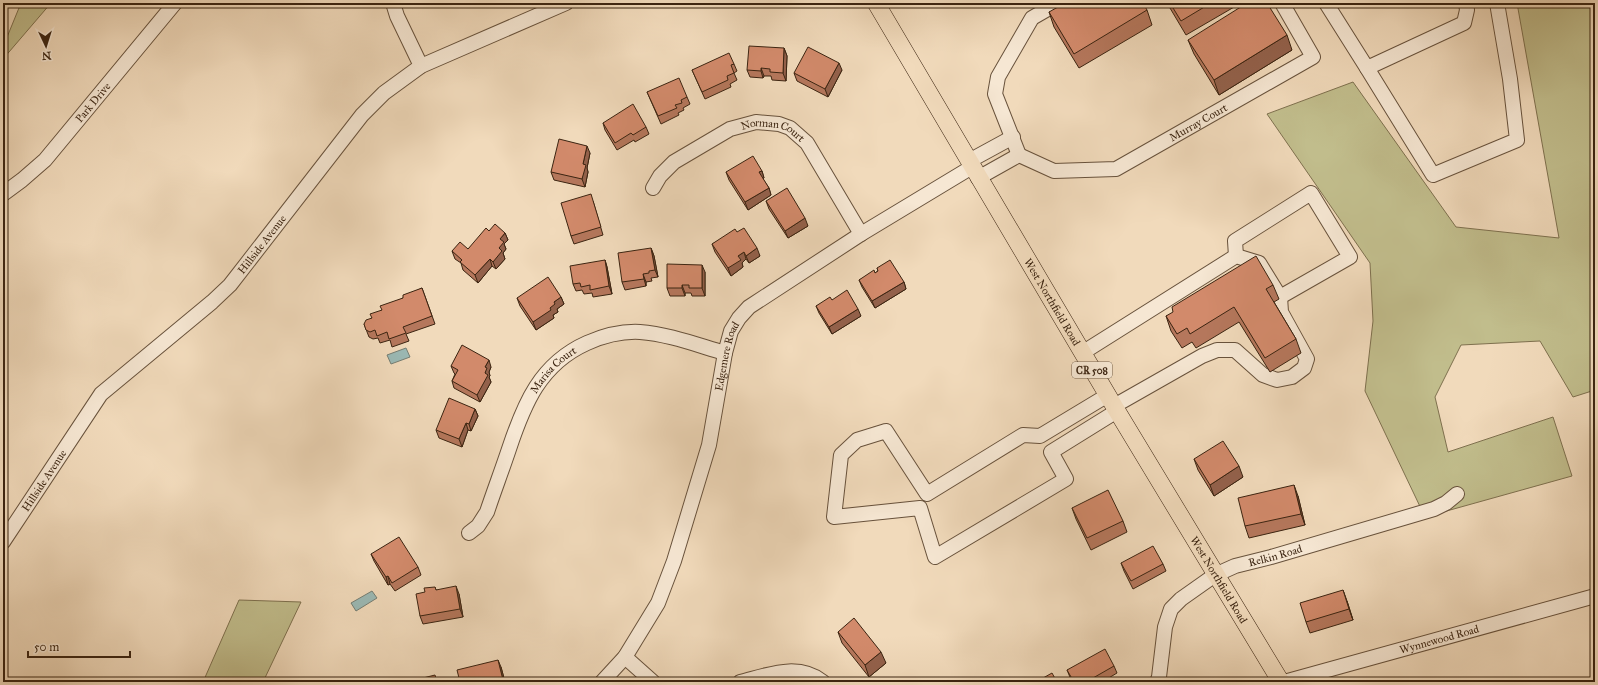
<svg xmlns="http://www.w3.org/2000/svg" width="1598" height="685" viewBox="0 0 1598 685" font-family="'IM FELL Great Primer',serif">
<rect width="100%" height="100%" fill="#f1dabb"/>
<filter id="stains"><feTurbulence type="fractalNoise" baseFrequency=".005" numOctaves="4"/><feColorMatrix values="0 0 0 0 .2 0 0 0 0 .09 0 0 0 0 .02 0 0 0 .5 -.17"/></filter>
<radialGradient id="worn" r=".72"><stop offset=".6" stop-color="#630" stop-opacity="0"/><stop offset="1" stop-color="#630" stop-opacity=".3"/></radialGradient>
<path fill="#c1bd8c" stroke="#7e704e" d="M 21,3 L 51,3 L 3,59 L 3,47 Z
M 1517,3 L 1595,3 L 1595,390 L 1573,397 L 1540,341 L 1461,345 L 1435,397 L 1448,452 L 1553,417 L 1572,476 L 1425,517 L 1365,391 L 1373,321 L 1370,263 L 1267,114 L 1353,82 L 1456,227 L 1559,238 Z
M 239,600 L 301,602 L 263,682 L 203,682 Z"/>
<path fill="#9bbab6" stroke="#757e74" d="M 406,348 L 410,357 L 391,364 L 387,355 Z
M 372,591 L 377,598 L 356,611 L 351,603 Z"/>
<g fill="none" stroke-linecap="round" stroke-linejoin="round">
<g stroke="#68523c" stroke-width="16">
<g id="minor">
<path d="M 393,3 L 397,16 L 421,66"/>
<path d="M 1326,3 L 1367,68 L 1464,23 L 1467,10 L 1466,3"/>
<path d="M 1367,68 L 1433,175 L 1517,140 L 1510,79 L 1497,3"/>
<path id="s1" d="M 1019,155 L 1054,171 L 1116,169 L 1313,57 L 1282,3"/>
<path d="M 1019,155 L 995,94 L 998,77 L 1032,18 L 1058,3"/>
<path d="M 969,161 L 1013,137"/>
<path d="M 978,178 L 1019,155"/>
<path id="s2" d="M 653,188 L 660,176 L 674,162 L 730,129 L 756,122 L 779,124 L 790,128 L 807,143 L 861,234"/>
<path id="s3" d="M 3,194 L 22,180 L 45,160 L 175,3"/>
<path d="M 1236,256 L 1235,241 L 1311,193 L 1350,257 L 1280,297"/>
<path d="M 1082,353 L 1236,256 L 1259,263 L 1280,297 L 1281,312 L 1307,359 L 1304,368 L 1292,377 L 1277,380 L 1263,375 L 1235,350 L 1217,350 L 1202,356 L 1114,406"/>
<path d="M 1108,395 L 1040,436 L 1023,435 L 927,494 L 886,431 L 857,440 L 841,455 L 834,517 L 920,508 L 935,557 L 1066,479 L 1051,452 L 1117,411"/>
<path id="s4" d="M 469,533 L 478,526 L 487,512 C 494,491 502,470 509,449 C 524,404 540,364 587,343 C 603,336 621,331 640,332 C 668,334 697,345 725,353"/>
<path id="s5" d="M 3,542 L 101,394 L 212,302 L 230,285 L 362,115 L 384,93 L 421,66 L 566,3"/>
<path d="M 625,657 L 653,682"/>
<path id="s6" d="M 602,682 L 625,657 L 658,603 L 674,561 L 709,445 L 725,353 L 731,331 L 739,318 L 749,307 L 861,234 L 972,167"/>
<path d="M 740,682 C 768,675 798,662 823,682"/>
<path id="s7" d="M 1157,682 L 1159,677 L 1165,627 L 1171,609 L 1181,599 L 1215,575 L 1235,566 L 1271,557 L 1434,509 L 1446,503 L 1457,494"/>
<path id="s8" d="M 1284,682 L 1595,596"/>
</g>
</g>
<g stroke="#3b2411" stroke-width="18">
<g id="major">
<path id="s9" d="M 876,3 L 1117,411 L 1281,682"/>
</g>
</g>
<use href="#minor" stroke="#f6e7d3" stroke-width="14"/>
<use href="#major" stroke="#f1dabb" stroke-width="17"/>
</g>
<path fill="#b5775c" stroke="#3b2411" d="M 1167,3 L 1241,3 L 1186,35 Z
M 1147,10 L 1152,25 L 1079,68 L 1054,27 L 1049,12 Z
M 1188,40 L 1292,50 L 1219,95 L 1194,54 Z
M 784,48 L 787,56 L 786,81 L 772,80 L 771,76 L 764,76 L 763,78 L 750,77 L 747,70 Z
M 734,64 L 737,71 L 734,73 L 737,80 L 730,84 L 731,87 L 705,99 L 692,70 Z
M 842,70 L 828,97 L 797,81 L 794,73 Z
M 647,92 L 687,97 L 690,104 L 683,108 L 684,110 L 678,113 L 679,115 L 661,124 Z
M 603,123 L 646,127 L 649,134 L 635,142 L 634,140 L 617,150 L 605,130 Z
M 590,153 L 587,168 L 588,172 L 585,187 L 554,180 L 551,172 Z
M 762,171 L 764,178 L 763,179 L 769,188 L 771,195 L 748,210 L 729,180 L 726,172 Z
M 593,201 L 603,235 L 574,244 L 571,236 Z
M 766,201 L 808,226 L 788,238 L 769,209 Z
M 489,231 L 505,233 L 508,240 L 504,244 L 506,249 L 503,253 L 505,259 L 496,269 L 492,266 L 478,283 L 463,270 L 461,263 L 455,259 L 452,251 L 468,249 Z
M 737,232 L 760,256 L 749,263 L 746,259 L 742,263 L 743,267 L 731,276 L 715,252 L 712,244 Z
M 651,248 L 654,256 L 658,277 L 651,278 L 652,281 L 646,282 L 646,286 L 625,290 L 622,282 Z
M 605,260 L 607,267 L 612,294 L 593,297 L 592,293 L 584,294 L 582,290 L 576,291 L 573,284 Z
M 877,268 L 904,282 L 906,289 L 875,308 L 862,287 L 859,280 L 875,273 L 878,271 Z
M 705,272 L 705,296 L 692,296 L 691,293 L 685,293 L 685,296 L 670,296 L 667,288 Z
M 1273,285 L 1279,299 L 1274,302 L 1296,339 L 1301,353 L 1270,372 L 1239,322 L 1196,348 L 1192,342 L 1182,348 L 1171,331 L 1166,316 Z
M 422,288 L 435,324 L 406,334 L 409,341 L 392,347 L 390,340 L 380,343 L 378,338 L 373,339 L 369,337 L 364,324 L 382,310 L 403,298 Z
M 561,297 L 564,304 L 557,309 L 558,312 L 553,315 L 554,318 L 536,330 L 520,306 L 517,298 Z
M 832,300 L 861,316 L 832,334 L 819,313 L 816,306 Z
M 451,366 L 491,367 L 489,372 L 490,376 L 489,377 L 491,382 L 480,402 L 454,388 L 452,381 L 455,374 L 454,373 Z
M 475,409 L 478,416 L 471,431 L 468,430 L 462,447 L 439,438 L 436,430 Z
M 1194,459 L 1243,477 L 1214,496 L 1198,470 Z
M 1298,496 L 1305,525 L 1249,538 L 1245,526 Z
M 1072,508 L 1123,521 L 1127,532 L 1091,550 L 1076,519 Z
M 371,554 L 418,567 L 421,575 L 395,591 L 390,584 L 388,585 L 374,561 Z
M 1121,563 L 1163,564 L 1166,571 L 1133,589 L 1124,571 Z
M 435,587 L 436,590 L 459,594 L 463,617 L 423,624 L 420,616 Z
M 1347,601 L 1353,620 L 1310,633 L 1306,622 Z
M 838,632 L 886,663 L 869,677 L 842,643 Z
M 1114,666 L 1117,673 L 1102,682 L 1072,682 L 1067,670 Z
M 501,667 L 505,682 L 460,682 Z"/>
<path fill="#93614b" stroke="#3b2411" d="M 1287,35 L 1292,50 L 1219,95 L 1214,80 Z
M 784,48 L 787,56 L 786,81 L 783,73 Z
M 839,63 L 842,70 L 828,97 L 825,89 Z
M 761,68 L 764,76 L 763,78 L 761,71 Z
M 587,146 L 590,153 L 587,168 L 588,172 L 585,187 L 582,179 L 583,164 Z
M 762,171 L 764,178 L 762,180 L 759,172 Z
M 769,188 L 771,195 L 748,210 L 745,202 Z
M 805,218 L 808,226 L 788,238 L 785,231 Z
M 505,233 L 508,240 L 504,244 L 506,249 L 503,253 L 505,259 L 496,269 L 493,262 L 499,248 L 500,239 Z
M 651,248 L 654,256 L 658,277 L 655,270 Z
M 757,248 L 760,256 L 749,263 L 746,256 Z
M 744,252 L 746,259 L 742,263 L 743,267 L 731,276 L 728,268 L 738,256 Z
M 490,259 L 492,266 L 478,283 L 475,275 Z
M 605,260 L 607,267 L 612,294 L 609,286 Z
M 702,265 L 705,272 L 705,296 L 702,288 Z
M 643,274 L 646,282 L 646,286 L 644,279 Z
M 904,282 L 906,289 L 875,308 L 872,301 Z
M 682,285 L 685,293 L 685,296 L 682,288 Z
M 561,297 L 564,304 L 557,309 L 558,312 L 553,315 L 554,318 L 536,330 L 533,322 L 550,308 L 554,302 Z
M 858,309 L 861,316 L 832,334 L 829,327 Z
M 489,360 L 491,367 L 489,372 L 490,376 L 489,377 L 491,382 L 480,402 L 477,395 L 485,373 L 485,367 Z
M 475,409 L 478,416 L 471,431 L 469,424 Z
M 466,423 L 468,430 L 462,447 L 459,439 Z
M 1239,466 L 1243,477 L 1214,496 L 1210,485 Z
M 1294,485 L 1298,496 L 1305,525 L 1301,514 Z
M 388,576 L 390,584 L 388,585 L 386,577 Z
M 456,586 L 459,594 L 463,617 L 460,609 Z
M 1343,590 L 1347,601 L 1353,620 L 1349,609 Z
M 881,652 L 886,663 L 869,677 L 865,665 Z
M 498,660 L 501,667 L 505,682 L 504,682 L 503,680 Z"/>
<path fill="#d28a6b" stroke="#3b2411" d="M 1065,3 L 1143,3 L 1147,10 L 1074,54 L 1049,12 Z
M 1170,3 L 1211,3 L 1181,21 Z
M 1247,3 L 1267,3 L 1287,35 L 1214,80 L 1188,40 Z
M 749,46 L 784,48 L 783,73 L 770,72 L 770,69 L 761,68 L 761,71 L 747,70 Z
M 808,47 L 839,63 L 825,89 L 794,73 Z
M 729,53 L 734,64 L 731,65 L 734,73 L 727,76 L 728,80 L 702,92 L 692,70 Z
M 679,78 L 687,97 L 681,100 L 682,103 L 675,105 L 677,108 L 658,116 L 647,92 Z
M 633,104 L 646,127 L 633,135 L 631,133 L 615,143 L 603,123 Z
M 559,139 L 587,146 L 583,164 L 586,165 L 582,179 L 551,172 Z
M 753,156 L 762,171 L 759,172 L 769,188 L 745,202 L 726,172 Z
M 787,188 L 805,218 L 785,231 L 766,201 Z
M 591,194 L 601,227 L 571,236 L 561,203 Z
M 495,224 L 505,233 L 500,239 L 504,242 L 499,248 L 502,251 L 493,262 L 490,259 L 475,275 L 460,262 L 462,260 L 452,251 L 460,242 L 468,249 L 486,228 L 489,231 Z
M 744,228 L 757,248 L 746,256 L 744,252 L 738,256 L 741,260 L 728,268 L 712,244 L 735,229 L 737,232 Z
M 651,248 L 655,270 L 649,271 L 649,273 L 643,274 L 644,279 L 622,282 L 618,253 Z
M 1256,256 L 1273,285 L 1266,289 L 1296,339 L 1265,358 L 1234,307 L 1190,334 L 1187,328 L 1177,334 L 1166,316 L 1173,312 L 1172,307 Z
M 605,260 L 609,286 L 590,290 L 590,285 L 581,287 L 580,283 L 573,284 L 570,266 Z
M 890,260 L 904,282 L 872,301 L 859,280 L 874,270 L 875,273 L 878,271 L 877,268 Z
M 667,264 L 702,265 L 702,288 L 689,288 L 689,285 L 682,285 L 682,288 L 667,288 Z
M 548,277 L 561,297 L 554,302 L 555,304 L 550,308 L 551,310 L 533,322 L 517,298 Z
M 422,288 L 432,316 L 403,327 L 406,333 L 389,339 L 387,332 L 377,336 L 375,330 L 370,332 L 366,330 L 364,324 L 366,320 L 372,318 L 370,314 L 382,310 L 380,306 L 403,298 L 403,295 Z
M 847,290 L 858,309 L 829,327 L 816,306 L 830,297 L 832,300 Z
M 462,345 L 489,360 L 485,367 L 487,368 L 485,373 L 488,375 L 477,395 L 452,381 L 458,370 L 451,366 Z
M 449,398 L 475,409 L 469,424 L 466,423 L 459,439 L 436,430 Z
M 1223,441 L 1239,466 L 1210,485 L 1194,459 Z
M 1294,485 L 1301,514 L 1245,526 L 1238,498 Z
M 1108,490 L 1123,521 L 1087,538 L 1072,508 Z
M 399,537 L 418,567 L 392,583 L 388,576 L 386,577 L 371,554 Z
M 1153,546 L 1163,564 L 1131,581 L 1121,563 Z
M 456,586 L 460,609 L 420,616 L 416,594 L 425,592 L 424,588 L 435,587 L 436,590 Z
M 1343,590 L 1349,609 L 1306,622 L 1300,603 Z
M 854,618 L 881,652 L 865,665 L 838,632 Z
M 1105,649 L 1114,666 L 1086,682 L 1074,682 L 1067,670 Z
M 498,660 L 503,680 L 496,682 L 490,682 L 490,681 L 485,682 L 460,682 L 457,670 Z
M 1052,673 L 1057,682 L 1036,682 Z
M 435,675 L 437,682 L 407,682 Z"/>
<g text-anchor="middle" stroke-width="3.5" stroke-linejoin="round" paint-order="stroke">
<rect fill="#f6e7d3" stroke="#735e4b" stroke-width="1" x="1072" y="362" width="40" height="16" rx="3"/>
<g font-size="10" font-weight="bold" fill="#3b2411">
<text x="1092" y="374">CR 508</text>
</g>
<g font-size="11" fill="#3b2411" stroke="#f6e7d3">
<text dy="4" stroke="none"><textPath href="#s3" startOffset="129">Park Drive</textPath></text>
<text dy="4" stroke="none"><textPath href="#s1" startOffset="195">Murray Court</textPath></text>
<text dy="4" stroke="none"><textPath href="#s2" startOffset="144">Norman Court</textPath></text>
<text dy="4" stroke="none"><textPath href="#s5" startOffset="398">Hillside Avenue</textPath></text>
<text dy="4" stroke="none"><textPath href="#s9" startOffset="347">West Northfield Road</textPath></text>
<text dy="4" stroke="none"><textPath href="#s6" startOffset="354">Edgemere Road</textPath></text>
<text dy="4" stroke="none"><textPath href="#s4" startOffset="187">Marisa Court</textPath></text>
<text dy="4" stroke="none"><textPath href="#s5" startOffset="74">Hillside Avenue</textPath></text>
<text dy="4" stroke="none"><textPath href="#s7" startOffset="194">Relkin Road</textPath></text>
<text dy="4" stroke="none"><textPath href="#s9" startOffset="671">West Northfield Road</textPath></text>
<text dy="4" stroke="none"><textPath href="#s8" startOffset="161">Wynnewood Road</textPath></text>
</g>
</g>
<rect width="1598" height="685" fill="none" stroke="#f1dabb" stroke-width="16"/>
<rect x="4" y="4" width="1590" height="677" fill="none" stroke="#3b2411" stroke-width="2"/>
<rect x="8" y="8" width="1582" height="669" fill="none" stroke="#3b2411"/>
<g transform="translate(46 46) rotate(176)" stroke="#f6e7d3" stroke-width="3" paint-order="stroke">
<path d="M0-3L7 15L0 10L-7 15Z" fill="#3b2411"/>
<text y="-6" font-size="11" font-weight="bold" text-anchor="middle" fill="#3b2411">N</text>
</g>
<path d="M28 651v6h102v-6" fill="none" stroke="#3b2411" stroke-width="2"/>
<text x="34" y="651" font-size="12" fill="#3b2411" stroke="#f6e7d3" stroke-width="3" paint-order="stroke">50 m</text>
<rect width="100%" height="100%" filter="url(#stains)"/>
<rect width="100%" height="100%" fill="url(#worn)"/>
</svg>
